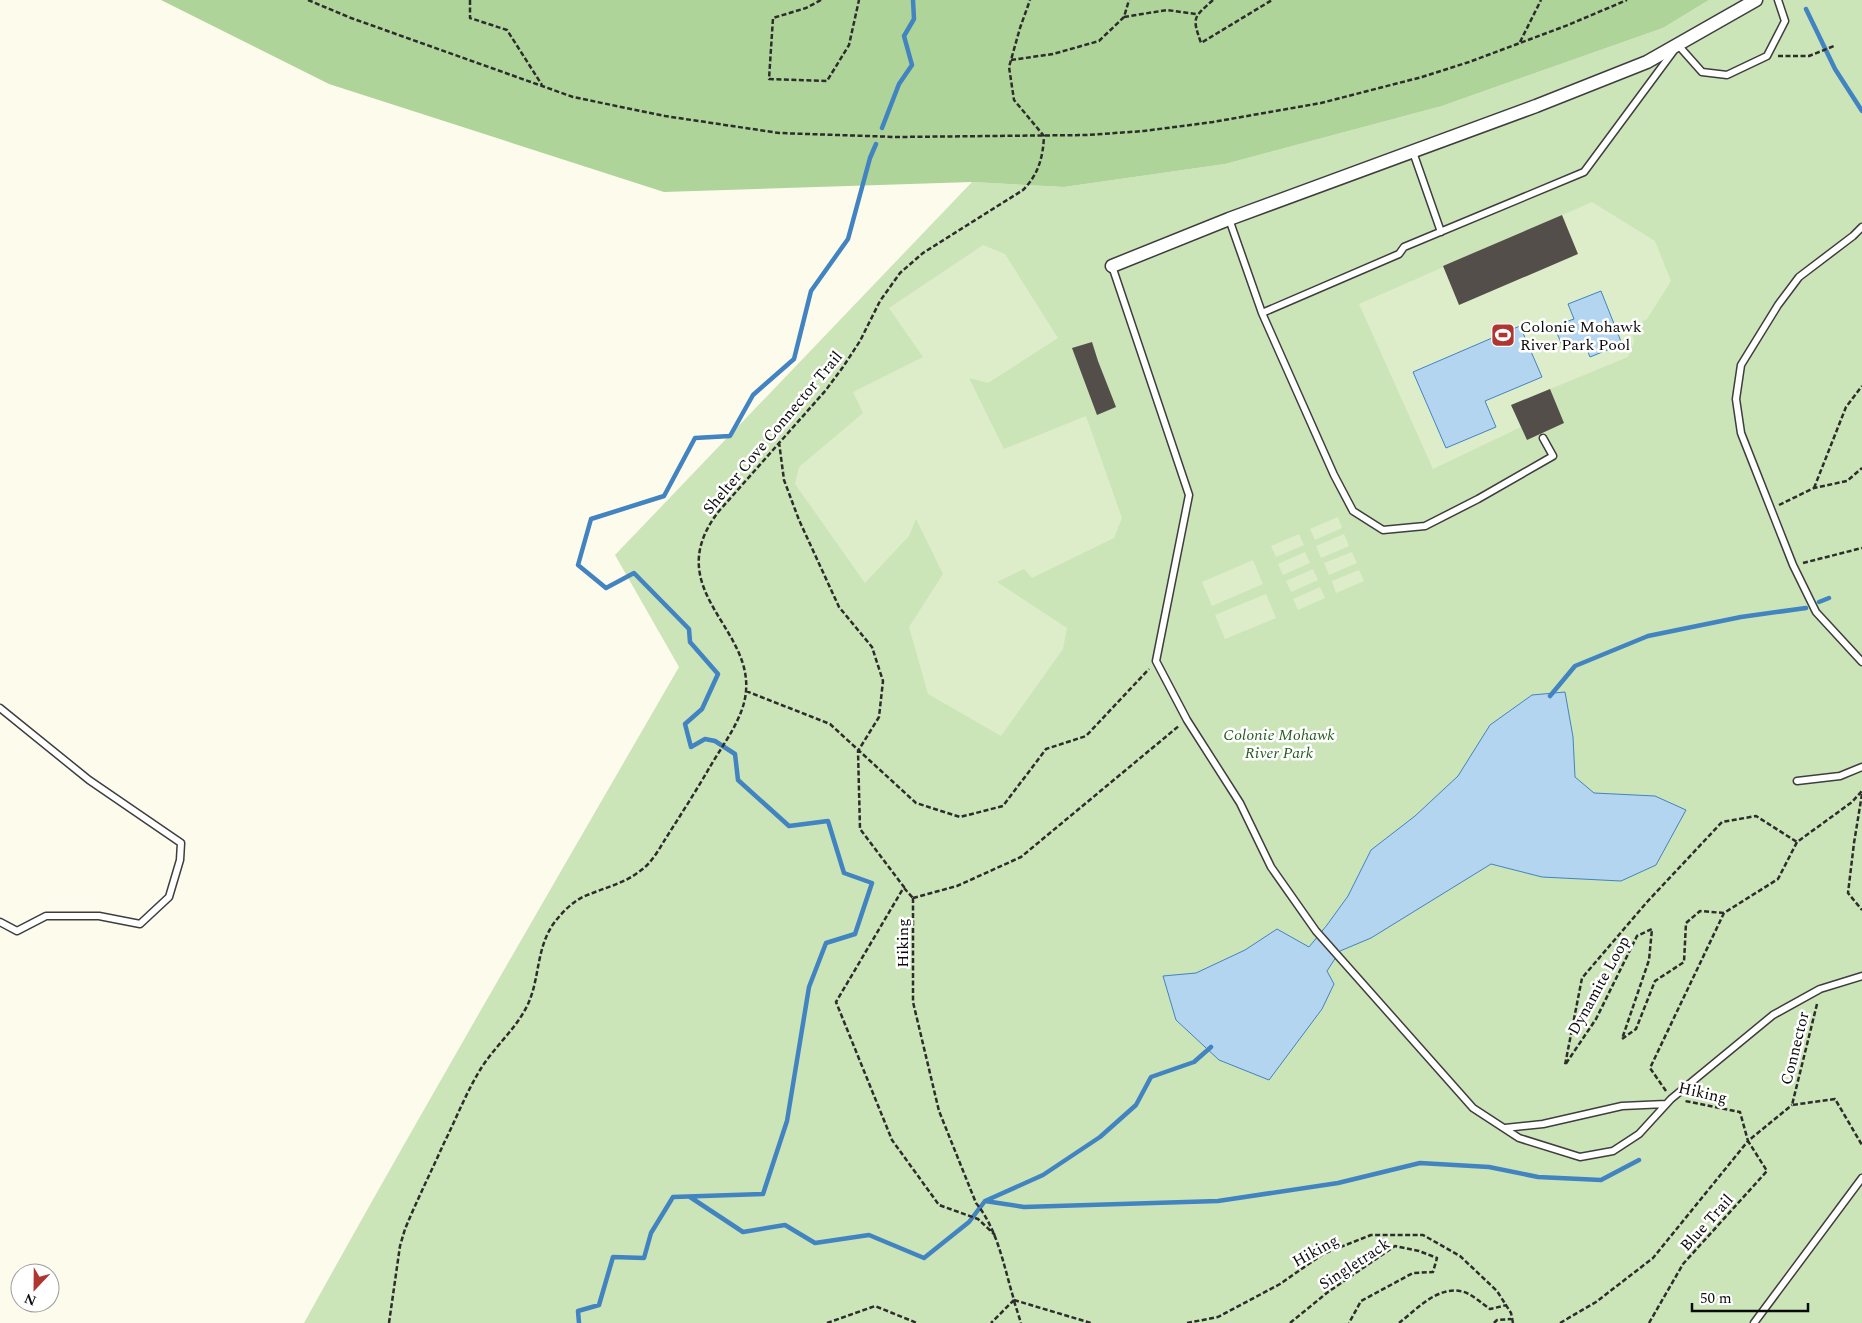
<svg xmlns="http://www.w3.org/2000/svg" width="1862" height="1323" viewBox="0 0 1862 1323" font-family="Spectral,serif">
<rect width="100%" height="100%" fill="#fdfbec"/>
<path fill="#cbe4b8" d="M 1709,0 L 1862,0 L 1862,1323 L 304,1323 C 426,1103 553,885 679,667 L 615,555 L 972,182 L 1064,187 L 1225,164 L 1442,106 L 1663,28 Z"/>
<path fill="#aed499" d="M 161,0 L 1709,0 L 1663,28 L 1442,106 L 1225,164 L 1064,187 L 972,182 L 664,192 L 329,84 Z"/>
<path fill="#ddedc9" d="M 1592,202 L 1655,241 L 1671,281 L 1647,319 L 1631,328 L 1634,342 L 1628,357 L 1511,405 L 1521,427 L 1433,469 L 1359,304 Z
M 983,245 L 1005,254 L 1058,338 L 988,383 L 969,378 L 1004,449 L 1086,416 L 1122,518 L 1114,538 L 1032,578 L 1024,569 L 997,582 L 1067,628 L 1063,649 L 1001,736 L 928,694 L 909,627 L 943,574 L 916,519 L 909,536 L 865,583 L 795,484 L 799,467 L 863,413 L 853,392 L 923,357 L 889,308 Z
M 1338,517 L 1342,528 L 1315,540 L 1310,529 Z
M 1299,534 L 1304,545 L 1276,557 L 1271,546 Z
M 1344,534 L 1349,546 L 1321,558 L 1316,546 Z
M 1305,552 L 1310,563 L 1283,575 L 1278,564 Z
M 1352,552 L 1357,563 L 1329,575 L 1324,563 Z
M 1253,560 L 1263,584 L 1212,606 L 1202,582 Z
M 1313,569 L 1318,580 L 1291,592 L 1286,581 Z
M 1359,570 L 1364,581 L 1336,593 L 1332,581 Z
M 1320,587 L 1325,598 L 1298,610 L 1293,599 Z
M 1266,594 L 1276,618 L 1225,639 L 1215,615 Z"/>
<path fill="#b4d5f0" stroke="#4283c1" d="M 1601,291 L 1622,344 L 1590,357 L 1584,342 L 1564,350 L 1554,326 L 1574,319 L 1568,304 Z
M 1520,326 L 1542,377 L 1485,401 L 1496,427 L 1446,448 L 1413,372 Z
M 1565,692 L 1573,737 L 1575,777 L 1594,793 L 1655,796 L 1686,810 L 1656,865 L 1621,881 L 1542,877 L 1491,864 L 1371,938 L 1340,951 L 1327,971 L 1334,984 L 1322,1009 L 1269,1080 L 1219,1060 L 1176,1020 L 1163,976 L 1196,973 L 1245,950 L 1277,929 L 1309,947 L 1327,925 L 1348,896 L 1371,850 L 1415,816 L 1458,776 L 1490,725 L 1532,695 Z"/>
<g fill="none" stroke-linecap="round" stroke-linejoin="round">
<path stroke="#4283c1" stroke-width="4.5" d="M 1806,9 L 1835,69 L 1862,111
M 882,128 L 899,84 L 912,65 L 904,36 L 914,19 L 913,0
M 1819,602 L 1829,598
M 1550,696 L 1575,666 L 1648,636 L 1741,617 L 1806,608
M 690,1197 L 743,1232 L 785,1225 L 815,1243 L 869,1235 L 924,1258 L 969,1222 L 985,1201 L 1043,1175 L 1100,1137 L 1136,1105 L 1151,1077 L 1194,1062 L 1211,1047
M 985,1201 L 1024,1207 L 1218,1201 L 1338,1183 L 1420,1163 L 1489,1167 L 1538,1177 L 1601,1180 L 1639,1160
M 579,1323 L 578,1311 L 599,1305 L 613,1257 L 644,1258 L 651,1233 L 673,1197 L 763,1194 L 787,1121 L 809,987 L 826,943 L 855,934 L 872,883 L 844,873 L 828,821 L 789,826 L 738,780 L 735,754 L 715,741 L 705,739 L 691,747 L 685,724 L 702,709 L 718,674 L 690,642 L 689,629 L 634,573 L 606,588 L 578,565 L 591,519 L 664,496 L 695,438 L 730,436 L 753,395 L 794,359 L 811,291 L 848,239 L 870,158 L 876,144"/>
</g>
<path fill="#534e49" d="M 1562,215 L 1578,254 L 1459,305 L 1443,266 Z
M 1092,342 L 1098,361 L 1116,407 L 1097,415 L 1072,348 Z
M 1550,389 L 1564,423 L 1527,440 L 1511,405 Z"/>
<g fill="none" stroke-linecap="round" stroke-linejoin="round">
<g stroke="#3e3e3e" stroke-width="9">
<path id="service" d="M 1413,152 L 1441,232
M 1229,219 L 1262,313 L 1399,254 L 1404,247 L 1584,172 L 1678,45 L 1702,72 L 1727,75 L 1767,56 L 1785,21 L 1778,0
M 1862,227 L 1853,236 L 1799,277 L 1778,305 L 1741,365 L 1736,399 L 1741,433 L 1793,565 L 1816,612 L 1862,662
M 1112,266 L 1189,495 L 1156,661 L 1187,720 L 1240,803 L 1271,867 L 1316,931 L 1473,1108 L 1519,1138 L 1580,1157 L 1613,1151 L 1639,1134 L 1671,1099 L 1773,1015 L 1820,989 L 1862,976
M 1262,313 L 1334,475 L 1353,511 L 1383,530 L 1425,526 L 1478,499 L 1553,456 L 1543,438
M 0,708 L 89,780 L 181,843 L 180,860 L 169,897 L 140,924 L 99,916 L 46,916 L 17,931 L 0,922
M 1797,781 L 1840,776 L 1862,767
M 1505,1128 L 1543,1124 L 1622,1106 L 1666,1104
M 1754,1323 L 1862,1178"/>
</g>
<g stroke="#3e3e3e" stroke-width="15">
<path id="minor" d="M 1112,266 L 1229,219 L 1536,106 L 1647,62 L 1756,0"/>
</g>
<path stroke="#2d2d2d" stroke-width="2.5" stroke-dasharray="5 2.5" stroke-linecap="butt" d="M 308,0 L 351,18 L 573,97 L 665,116 L 779,133 L 896,137 L 1087,135 L 1144,131 L 1213,122 L 1321,103 L 1422,77 L 1469,62 L 1568,25 L 1627,0
M 470,0 L 470,18 L 507,30 L 542,85
M 821,0 L 806,8 L 773,18 L 769,79 L 827,81 L 849,45 L 859,0
M 1213,0 C 1193,18 1192,17 1201,43 L 1272,0
M 1124,17 L 1167,10 L 1196,14
M 1520,42 L 1541,0
M 1778,56 L 1809,56 L 1834,46
M 1011,60 L 1053,54 L 1099,41 L 1124,17 L 1129,0
M 779,442 L 784,480 L 799,520 L 839,607 L 872,647 L 883,681 L 879,717 L 858,751 L 860,829 L 904,887 L 836,1002 L 892,1140 L 939,1205 L 978,1219 L 995,1235
M 1814,488 L 1846,407 L 1862,386
M 1779,505 L 1814,488 L 1847,481 L 1862,468
M 1803,563 L 1862,548
M 746,691 L 830,724 L 916,803 L 960,817 L 1003,806 L 1046,749 L 1086,736 L 1149,669
M 1862,794 L 1854,843 L 1848,893 L 1862,910
M 904,888 L 913,898
M 913,898 L 913,1002 L 939,1111 L 976,1203 C 998,1230 1004,1267 1014,1300 L 991,1323
M 913,898 L 957,886 L 1021,857 L 1180,725
M 1724,913 L 1700,911 L 1686,923 L 1684,962 L 1655,981 L 1636,1029 L 1622,1039 L 1649,960 L 1652,929 L 1637,936 L 1596,1019 L 1565,1065 L 1582,978 L 1647,902 L 1722,822 L 1756,816 L 1797,842
M 1817,1004 L 1792,1105 L 1835,1099 L 1862,1145
M 1666,1091 L 1650,1068 L 1724,913 L 1778,879 L 1797,842 L 1852,802 L 1862,791
M 1014,1300 L 1091,1323
M 1014,1301 L 1021,1323
M 389,1323 L 400,1246 L 405,1229 C 417,1200 431,1172 444,1143 C 456,1119 466,1093 480,1070 C 494,1047 517,1028 528,1004 C 540,978 536,948 554,923 C 563,911 575,899 590,894 C 607,887 625,883 640,871 C 652,863 659,849 666,838 C 680,816 694,794 707,772 C 718,752 733,733 741,712 C 772,633 653,596 719,511 L 826,390 L 843,367 L 860,341 L 880,301 L 900,273 L 923,253 L 1023,190 C 1038,175 1043,158 1044,136 L 1014,100 L 1009,67 L 1020,28 L 1030,0
M 827,1323 L 875,1306 L 917,1323
M 1187,1323 L 1218,1317 L 1280,1284 L 1323,1254 L 1371,1235 L 1423,1235 L 1460,1256 L 1497,1291 L 1511,1313 L 1513,1323
M 1290,1323 L 1328,1292 L 1395,1246 L 1419,1251 L 1437,1258 L 1433,1272 L 1413,1273 L 1361,1301 L 1349,1323
M 1399,1323 C 1416,1310 1436,1287 1460,1291 C 1470,1292 1481,1303 1490,1309 L 1507,1305
M 1494,1323 L 1497,1320 L 1511,1319
M 1560,1323 L 1596,1302 L 1653,1258 L 1748,1141 L 1740,1112 L 1685,1101
M 1649,1323 L 1683,1264 L 1767,1171 L 1748,1141 L 1792,1105"/>
<use href="#service" stroke="#fff" stroke-width="6"/>
<use href="#minor" stroke="#fff" stroke-width="12"/>
</g>
<defs>
<g id="stadium-square" transform="scale(1.25)"><rect x="-9" y="-9" width="18" height="18" rx="4" fill="#af3530" stroke="#fff"/><path d="M0-5a6.5 5 0 1 0 0 10a6.5 5 0 1 0 0-10ZM-3.5-1.8h7v3.6h-7Z" fill="#fff"/></g>
</defs>
<g fill-rule="evenodd">
<use href="#stadium-square" x="1503" y="335"/>
</g>
<g text-anchor="middle" stroke-width="5" stroke-linejoin="round" paint-order="stroke">
<g font-size="16" fill="#0b0b0b" stroke="#fff" text-anchor="start">
<text x="1520" y="332">Colonie Mohawk<tspan x="1520" dy="18">River Park Pool</tspan></text>
</g>
<g font-size="16" fill="#0b0b0b" stroke="#fff">
<text transform="translate(772 432) rotate(-50)" y="6">Shelter Cove Connector Trail</text>
<text transform="translate(902 943) rotate(-90)" y="6">Hiking</text>
<text transform="translate(1598 985) rotate(-61)" y="6">Dynamite Loop</text>
<text transform="translate(1794 1048) rotate(-76)" y="6">Connector</text>
<text transform="translate(1703 1092) rotate(13)" y="6">Hiking</text>
<text transform="translate(1706 1222) rotate(-48)" y="6">Blue Trail</text>
<text transform="translate(1315 1250) rotate(-29)" y="6">Hiking</text>
<text transform="translate(1354 1263) rotate(-33)" y="6">Singletrack</text>
</g>
<g font-size="16" font-style="italic" fill="#295d22" stroke="#fff">
<text x="1279" y="740">Colonie Mohawk<tspan x="1279" dy="18">River Park</tspan></text>
</g>
</g>
<g transform="translate(35 1288) rotate(202)"><circle r="24" fill="#ffffff" stroke="#9d9d9d"/>
<path d="M0-4L9 19L0 12L-9 19Z" fill="#af3530"/>
<text y="-8" font-size="14" font-weight="bold" text-anchor="middle" fill="#0b0b0b">N</text>
</g>
<path d="M1692 1303v8h116v-8" fill="none" stroke="#0b0b0b" stroke-width="2.5"/>
<text x="1700" y="1303" font-size="15" fill="#0b0b0b" stroke="#ffffff" stroke-width="4" paint-order="stroke">50 m</text>
</svg>
